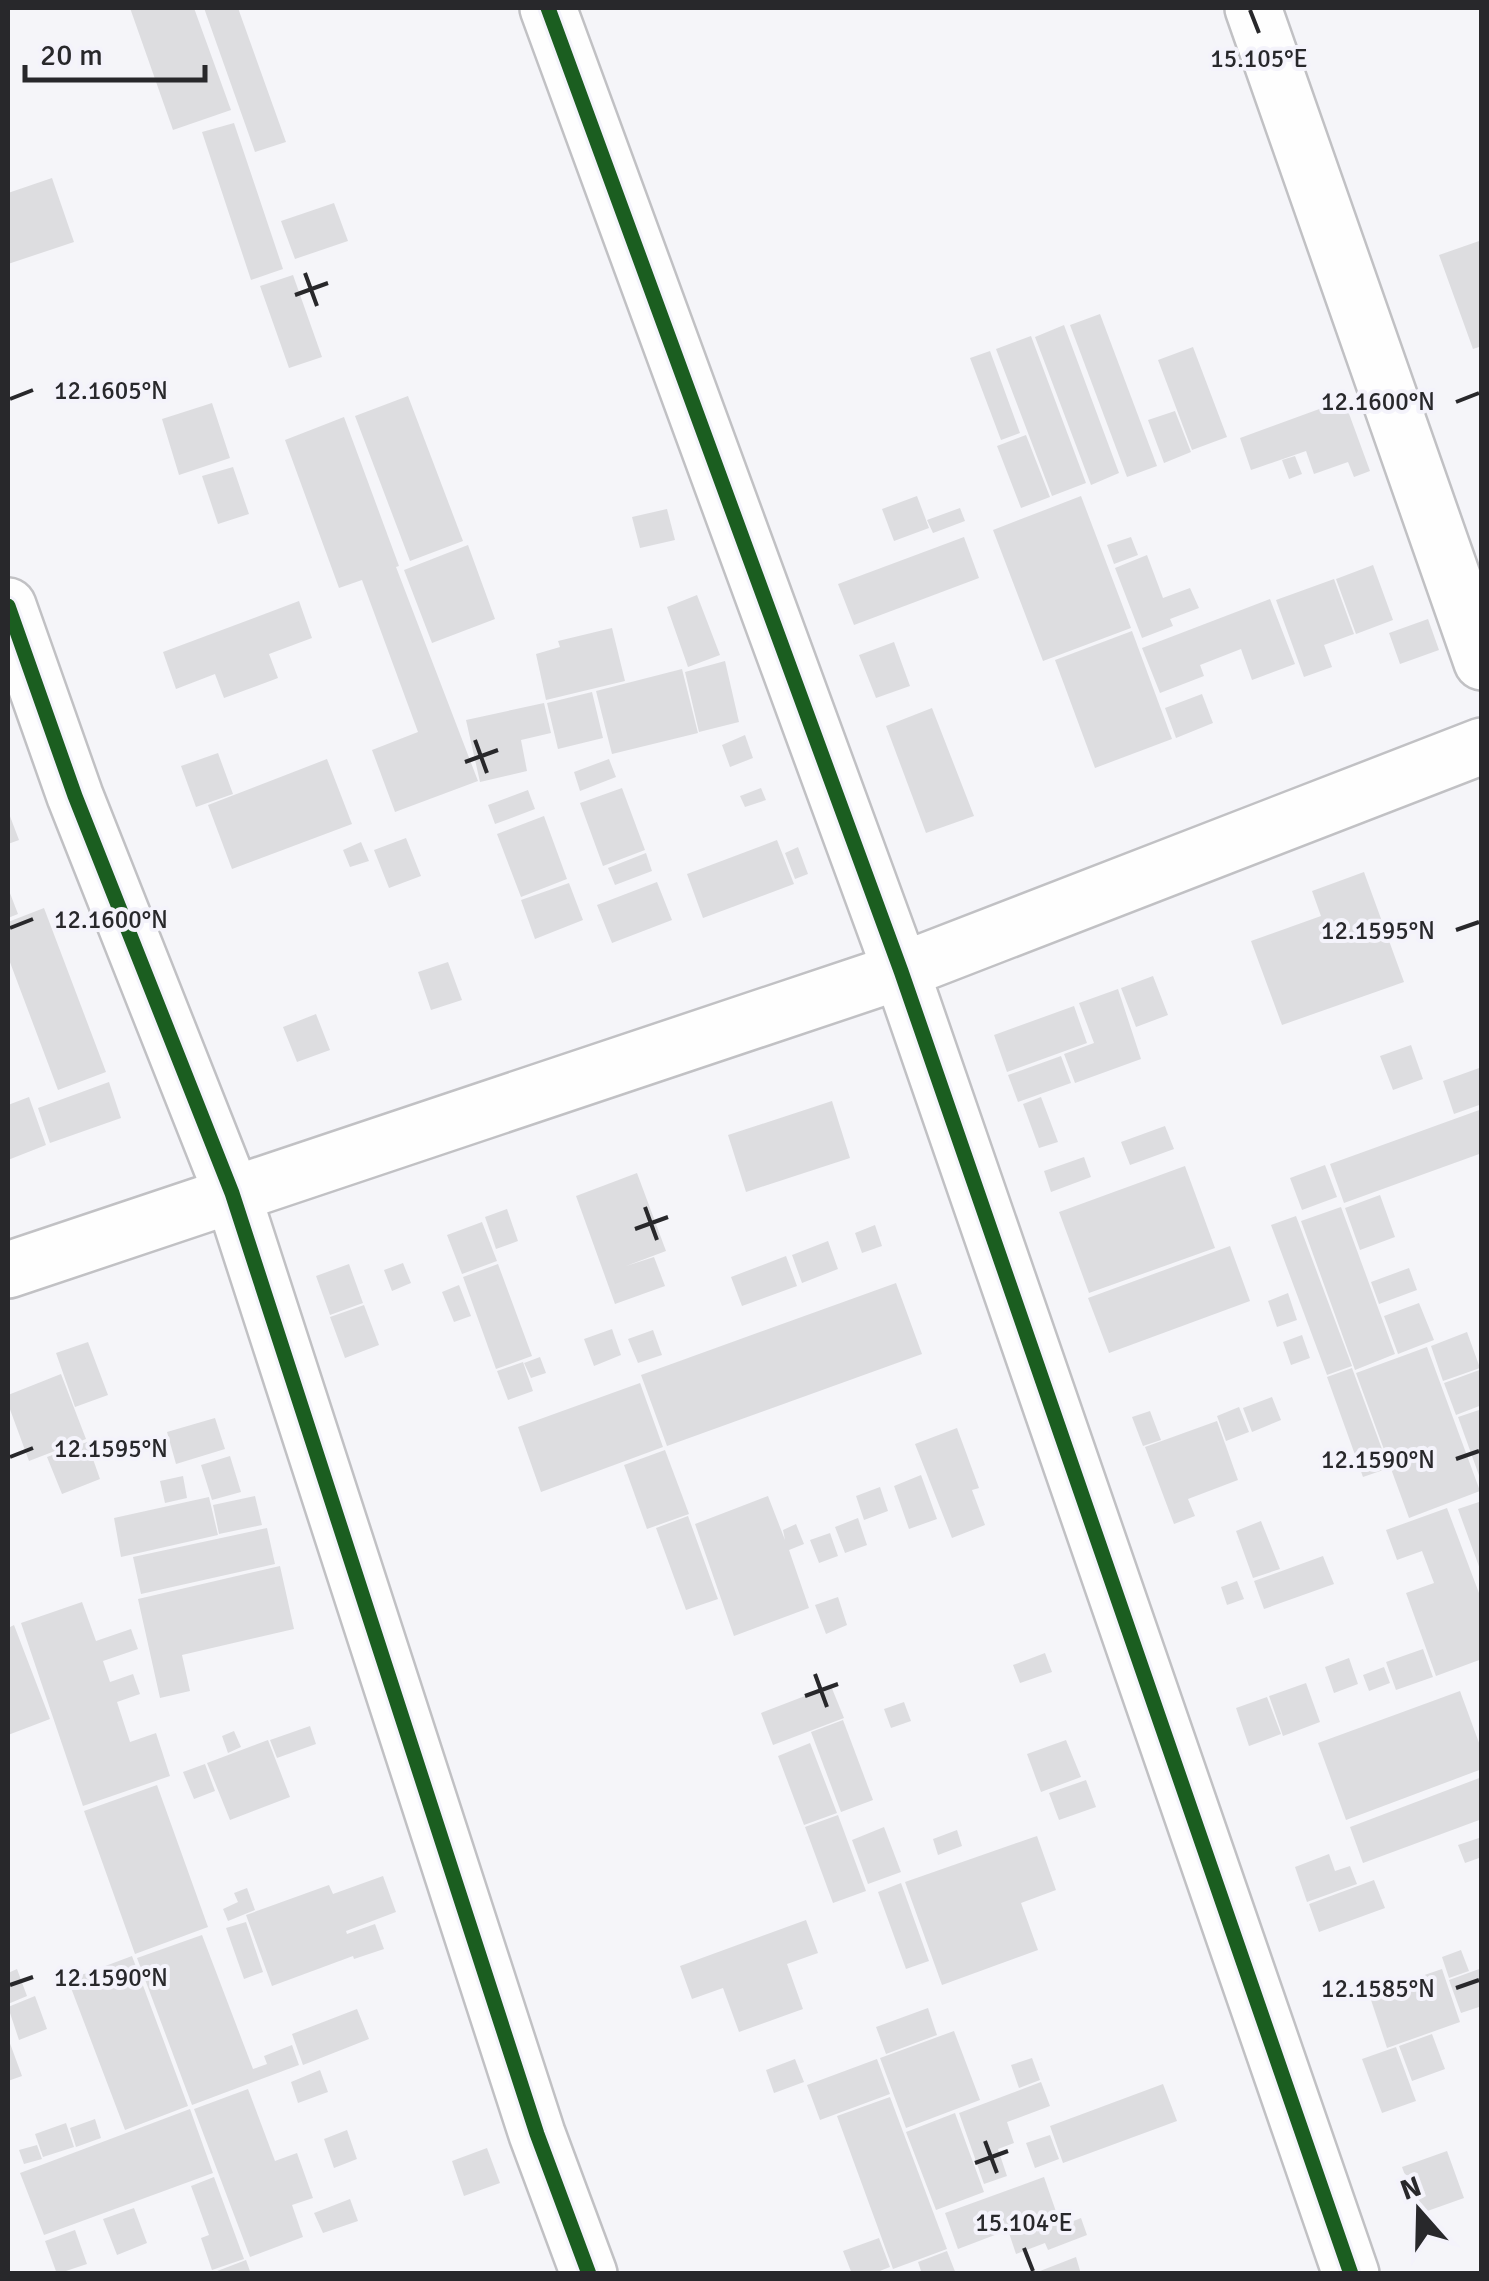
<svg xmlns="http://www.w3.org/2000/svg" width="1489" height="2281" viewBox="0 0 1489 2281" font-family="Signika,sans-serif">
<rect width="100%" height="100%" fill="#f5f5f9"/>
<path fill="#dddde0" d="M 130,8 L 194,8 L 231,110 L 173,130 Z
M 204,8 L 238,8 L 286,142 L 255,152 Z
M 234,123 L 283,269 L 251,280 L 202,132 Z
M 52,178 L 74,242 L 8,264 L 8,193 Z
M 334,203 L 348,241 L 295,259 L 281,221 Z
M 1482,240 L 1482,346 L 1473,349 L 1439,255 Z
M 293,275 L 322,357 L 289,368 L 260,286 Z
M 1100,314 L 1157,466 L 1127,477 L 1070,325 Z
M 1064,325 L 1119,473 L 1091,485 L 1035,337 Z
M 1031,336 L 1086,483 L 1052,496 L 996,349 Z
M 1193,347 L 1227,437 L 1192,450 L 1158,360 Z
M 990,351 L 1020,433 L 1001,440 L 970,358 Z
M 408,396 L 463,541 L 410,561 L 355,416 Z
M 1344,400 L 1370,471 L 1354,477 L 1348,462 L 1314,474 L 1306,451 L 1251,470 L 1240,438 Z
M 212,403 L 230,458 L 179,475 L 162,419 Z
M 1175,411 L 1191,452 L 1164,463 L 1148,420 Z
M 344,417 L 399,566 L 396,567 L 478,781 L 395,812 L 372,750 L 418,732 L 362,580 L 339,588 L 285,440 Z
M 1026,435 L 1050,497 L 1021,508 L 997,446 Z
M 1295,456 L 1302,474 L 1289,479 L 1282,460 Z
M 233,467 L 249,514 L 218,524 L 202,476 Z
M 917,496 L 929,528 L 894,541 L 882,509 Z
M 1081,496 L 1131,628 L 1043,661 L 993,530 Z
M 960,508 L 965,521 L 933,533 L 927,520 Z
M 667,509 L 675,540 L 640,548 L 632,517 Z
M 964,537 L 979,578 L 854,625 L 838,584 Z
M 1131,537 L 1138,555 L 1114,564 L 1107,545 Z
M 468,545 L 495,619 L 432,643 L 404,570 Z
M 1147,555 L 1163,598 L 1190,588 L 1199,608 L 1170,619 L 1173,626 L 1142,638 L 1115,568 Z
M 1373,565 L 1393,620 L 1356,634 L 1336,579 Z
M 1334,579 L 1354,634 L 1324,645 L 1332,667 L 1304,677 L 1276,600 Z
M 697,595 L 720,655 L 688,667 L 667,607 Z
M 1270,599 L 1295,664 L 1252,680 L 1241,649 L 1200,665 L 1204,676 L 1160,693 L 1142,648 Z
M 299,601 L 312,638 L 269,654 L 278,678 L 224,698 L 215,674 L 176,689 L 163,652 Z
M 1428,619 L 1439,650 L 1400,664 L 1389,633 Z
M 612,628 L 625,681 L 546,700 L 536,654 L 560,647 L 558,641 Z
M 1132,631 L 1172,739 L 1095,768 L 1055,660 Z
M 894,642 L 910,686 L 876,698 L 859,655 Z
M 725,661 L 739,722 L 699,732 L 685,672 Z
M 682,669 L 698,733 L 612,754 L 596,691 Z
M 592,692 L 603,738 L 558,749 L 547,703 Z
M 1202,694 L 1213,723 L 1176,738 L 1165,708 Z
M 544,703 L 551,733 L 521,740 L 527,771 L 480,782 L 466,720 Z
M 932,708 L 974,816 L 926,833 L 886,726 Z
M 745,735 L 753,758 L 730,767 L 722,745 Z
M 218,753 L 233,794 L 196,807 L 181,766 Z
M 327,759 L 352,824 L 232,869 L 208,805 Z
M 609,759 L 616,777 L 580,791 L 574,772 Z
M 622,788 L 645,850 L 603,866 L 580,803 Z
M 761,788 L 766,800 L 745,807 L 740,796 Z
M 528,790 L 535,809 L 495,824 L 488,805 Z
M 8,811 L 19,840 L 8,844 Z
M 544,816 L 567,879 L 521,897 L 497,834 Z
M 406,838 L 421,876 L 389,888 L 374,850 Z
M 777,840 L 794,884 L 703,918 L 687,874 Z
M 361,842 L 369,861 L 350,867 L 343,850 Z
M 798,847 L 808,874 L 795,879 L 785,853 Z
M 646,853 L 652,871 L 615,885 L 608,868 Z
M 1364,872 L 1404,982 L 1282,1025 L 1251,941 L 1321,916 L 1312,891 Z
M 657,882 L 672,920 L 612,943 L 597,905 Z
M 569,883 L 583,920 L 535,939 L 521,900 Z
M 8,888 L 18,914 L 8,918 Z
M 44,908 L 106,1072 L 58,1090 L 8,957 L 8,922 Z
M 448,962 L 462,1000 L 431,1010 L 418,972 Z
M 1153,976 L 1168,1015 L 1136,1027 L 1121,988 Z
M 1118,989 L 1141,1059 L 1075,1083 L 1064,1054 L 1094,1043 L 1079,1003 Z
M 1074,1006 L 1087,1043 L 1007,1072 L 994,1035 Z
M 316,1014 L 330,1050 L 297,1062 L 283,1027 Z
M 1411,1045 L 1423,1079 L 1393,1090 L 1380,1056 Z
M 1061,1056 L 1071,1083 L 1018,1102 L 1008,1075 Z
M 1482,1067 L 1482,1104 L 1454,1114 L 1443,1081 Z
M 109,1082 L 121,1118 L 50,1143 L 38,1108 Z
M 29,1097 L 46,1145 L 8,1160 L 8,1105 Z
M 1041,1097 L 1058,1142 L 1039,1148 L 1023,1104 Z
M 832,1101 L 850,1158 L 746,1192 L 728,1135 Z
M 1482,1109 L 1482,1153 L 1344,1203 L 1330,1164 Z
M 1165,1126 L 1174,1149 L 1130,1165 L 1121,1142 Z
M 1084,1157 L 1091,1177 L 1051,1192 L 1044,1171 Z
M 1325,1165 L 1337,1197 L 1302,1210 L 1290,1178 Z
M 1185,1166 L 1215,1248 L 1089,1293 L 1059,1212 Z
M 637,1173 L 666,1251 L 626,1266 L 654,1257 L 665,1286 L 615,1304 L 576,1196 Z
M 1380,1195 L 1395,1237 L 1360,1250 L 1345,1208 Z
M 1341,1207 L 1395,1354 L 1355,1370 L 1301,1221 Z
M 507,1209 L 518,1241 L 496,1249 L 485,1217 Z
M 1296,1216 L 1352,1366 L 1327,1375 L 1271,1225 Z
M 482,1222 L 497,1261 L 462,1274 L 447,1235 Z
M 875,1225 L 882,1246 L 862,1253 L 855,1233 Z
M 828,1241 L 838,1269 L 802,1283 L 792,1255 Z
M 1230,1246 L 1250,1301 L 1109,1353 L 1088,1298 Z
M 786,1256 L 797,1286 L 742,1306 L 731,1277 Z
M 403,1263 L 411,1283 L 392,1291 L 384,1270 Z
M 349,1264 L 363,1303 L 330,1315 L 316,1276 Z
M 498,1264 L 532,1356 L 496,1369 L 463,1277 Z
M 1409,1268 L 1417,1290 L 1379,1304 L 1371,1282 Z
M 896,1283 L 922,1354 L 667,1446 L 641,1375 Z
M 459,1285 L 471,1316 L 454,1322 L 442,1292 Z
M 1288,1293 L 1297,1320 L 1277,1327 L 1268,1301 Z
M 1419,1303 L 1434,1340 L 1398,1354 L 1384,1316 Z
M 364,1305 L 379,1345 L 345,1358 L 330,1317 Z
M 612,1329 L 621,1355 L 594,1366 L 584,1339 Z
M 653,1330 L 662,1355 L 638,1363 L 628,1339 Z
M 1467,1332 L 1480,1368 L 1443,1381 L 1431,1346 Z
M 1302,1335 L 1310,1358 L 1291,1365 L 1283,1342 Z
M 88,1342 L 108,1395 L 75,1407 L 56,1353 Z
M 1427,1347 L 1480,1491 L 1409,1518 L 1356,1373 Z
M 540,1357 L 546,1373 L 531,1378 L 524,1363 Z
M 523,1362 L 533,1391 L 508,1400 L 497,1371 Z
M 1352,1368 L 1389,1468 L 1363,1477 L 1327,1377 Z
M 1482,1369 L 1482,1405 L 1456,1415 L 1444,1383 Z
M 61,1374 L 86,1439 L 29,1461 L 8,1404 L 8,1395 Z
M 640,1383 L 663,1447 L 541,1492 L 518,1427 Z
M 1272,1397 L 1281,1420 L 1252,1432 L 1243,1408 Z
M 1239,1407 L 1249,1432 L 1226,1441 L 1217,1416 Z
M 1482,1409 L 1482,1481 L 1481,1481 L 1458,1417 Z
M 1150,1411 L 1161,1440 L 1143,1446 L 1132,1417 Z
M 215,1418 L 225,1449 L 176,1464 L 167,1432 Z
M 1217,1421 L 1238,1480 L 1188,1499 L 1195,1516 L 1174,1524 L 1145,1447 Z
M 957,1428 L 979,1488 L 972,1490 L 985,1525 L 952,1538 L 915,1444 Z
M 87,1442 L 100,1479 L 62,1494 L 47,1457 Z
M 665,1450 L 689,1514 L 647,1529 L 624,1465 Z
M 230,1456 L 241,1492 L 212,1500 L 201,1465 Z
M 921,1475 L 937,1519 L 909,1529 L 894,1486 Z
M 183,1476 L 187,1498 L 165,1503 L 160,1481 Z
M 880,1487 L 888,1511 L 864,1520 L 856,1496 Z
M 255,1496 L 262,1525 L 219,1534 L 213,1505 Z
M 768,1496 L 785,1540 L 783,1530 L 796,1524 L 804,1544 L 789,1550 L 809,1608 L 734,1636 L 695,1524 Z
M 209,1497 L 218,1535 L 121,1557 L 114,1518 Z
M 1482,1501 L 1482,1572 L 1481,1572 L 1458,1509 Z
M 1447,1508 L 1482,1601 L 1482,1659 L 1436,1676 L 1406,1593 L 1434,1583 L 1422,1551 L 1397,1560 L 1386,1530 Z
M 688,1516 L 718,1599 L 686,1610 L 656,1528 Z
M 858,1518 L 867,1545 L 845,1553 L 835,1527 Z
M 1261,1521 L 1280,1569 L 1253,1578 L 1236,1531 Z
M 267,1528 L 275,1564 L 141,1594 L 133,1557 Z
M 830,1533 L 838,1556 L 819,1563 L 810,1540 Z
M 1323,1556 L 1334,1584 L 1264,1609 L 1254,1581 Z
M 280,1566 L 294,1629 L 182,1655 L 190,1691 L 160,1698 L 138,1599 Z
M 1237,1581 L 1244,1599 L 1227,1605 L 1221,1587 Z
M 838,1597 L 847,1625 L 826,1634 L 815,1605 Z
M 82,1602 L 96,1641 L 131,1629 L 138,1649 L 103,1661 L 110,1682 L 133,1674 L 140,1694 L 117,1702 L 130,1742 L 156,1733 L 170,1776 L 83,1806 L 21,1623 Z
M 14,1625 L 50,1719 L 8,1735 L 8,1628 Z
M 1423,1649 L 1433,1677 L 1396,1690 L 1386,1662 Z
M 1045,1653 L 1052,1672 L 1020,1683 L 1013,1665 Z
M 1349,1658 L 1358,1684 L 1334,1693 L 1325,1667 Z
M 1384,1667 L 1390,1683 L 1369,1691 L 1363,1675 Z
M 1306,1683 L 1320,1722 L 1283,1736 L 1269,1696 Z
M 831,1686 L 844,1718 L 773,1745 L 761,1713 Z
M 1460,1691 L 1482,1751 L 1482,1769 L 1346,1820 L 1318,1743 Z
M 1267,1697 L 1281,1734 L 1249,1746 L 1236,1708 Z
M 904,1702 L 911,1721 L 891,1728 L 884,1709 Z
M 843,1720 L 873,1800 L 841,1812 L 811,1732 Z
M 310,1726 L 316,1744 L 277,1758 L 270,1740 Z
M 234,1731 L 241,1747 L 228,1753 L 222,1736 Z
M 268,1740 L 290,1797 L 230,1820 L 207,1763 Z
M 1066,1740 L 1081,1777 L 1041,1792 L 1027,1754 Z
M 810,1743 L 837,1813 L 804,1825 L 778,1756 Z
M 205,1764 L 215,1791 L 194,1799 L 183,1772 Z
M 1482,1777 L 1482,1819 L 1363,1863 L 1350,1827 Z
M 1086,1780 L 1096,1807 L 1059,1820 L 1049,1793 Z
M 157,1785 L 208,1927 L 135,1954 L 84,1811 Z
M 838,1815 L 866,1891 L 833,1903 L 805,1827 Z
M 884,1827 L 901,1872 L 868,1884 L 852,1840 Z
M 957,1830 L 962,1846 L 938,1855 L 933,1839 Z
M 1037,1836 L 1056,1890 L 1021,1903 L 1038,1950 L 942,1985 L 905,1882 Z
M 1482,1837 L 1482,1857 L 1465,1863 L 1458,1845 Z
M 1329,1854 L 1335,1871 L 1350,1866 L 1357,1884 L 1307,1902 L 1295,1867 Z
M 383,1876 L 396,1912 L 346,1931 L 347,1934 L 375,1924 L 384,1949 L 354,1959 L 353,1956 L 272,1986 L 246,1915 L 329,1885 L 333,1894 Z
M 1374,1880 L 1385,1908 L 1319,1932 L 1309,1904 Z
M 901,1883 L 929,1961 L 906,1969 L 878,1892 Z
M 247,1888 L 255,1910 L 228,1921 L 223,1909 L 238,1902 L 234,1893 Z
M 806,1920 L 818,1953 L 787,1964 L 803,2009 L 739,2032 L 723,1988 L 692,1999 L 680,1966 Z
M 246,1922 L 263,1972 L 244,1979 L 226,1928 Z
M 202,1935 L 253,2069 L 267,2064 L 264,2056 L 292,2045 L 299,2065 L 192,2105 L 137,1958 Z
M 1461,1950 L 1469,1971 L 1449,1978 L 1442,1957 Z
M 132,1956 L 188,2106 L 125,2130 L 68,1980 Z
M 1482,1968 L 1482,2006 L 1461,2013 L 1449,1980 Z
M 17,1969 L 27,1996 L 8,2004 L 8,1973 Z
M 1442,1969 L 1460,2022 L 1387,2048 L 1369,1994 Z
M 35,1996 L 47,2029 L 19,2040 L 8,2007 Z
M 928,2008 L 937,2035 L 886,2054 L 876,2027 Z
M 357,2009 L 369,2039 L 303,2065 L 292,2034 Z
M 954,2031 L 980,2100 L 906,2128 L 880,2058 Z
M 1432,2034 L 1445,2069 L 1412,2081 L 1399,2046 Z
M 8,2038 L 22,2076 L 8,2081 Z
M 1396,2047 L 1416,2101 L 1382,2113 L 1362,2059 Z
M 1032,2058 L 1040,2080 L 1019,2088 L 1011,2065 Z
M 795,2059 L 804,2082 L 774,2093 L 766,2070 Z
M 877,2059 L 890,2094 L 820,2120 L 807,2085 Z
M 320,2070 L 328,2092 L 298,2103 L 291,2082 Z
M 1041,2082 L 1050,2106 L 1007,2122 L 1014,2143 L 998,2149 L 1007,2176 L 984,2184 L 959,2113 Z
M 1163,2084 L 1177,2121 L 1063,2163 L 1050,2126 Z
M 248,2089 L 275,2161 L 297,2153 L 313,2198 L 292,2205 L 303,2237 L 250,2257 L 194,2109 Z
M 890,2097 L 947,2249 L 893,2269 L 837,2116 Z
M 190,2109 L 213,2173 L 44,2235 L 20,2173 Z
M 955,2113 L 984,2192 L 936,2210 L 906,2132 Z
M 95,2119 L 101,2138 L 76,2147 L 70,2128 Z
M 66,2123 L 74,2147 L 43,2157 L 35,2134 Z
M 347,2130 L 357,2159 L 334,2168 L 324,2139 Z
M 1050,2135 L 1059,2159 L 1035,2168 L 1026,2143 Z
M 37,2145 L 42,2159 L 24,2164 L 19,2150 Z
M 487,2148 L 500,2183 L 464,2196 L 452,2161 Z
M 1447,2151 L 1464,2198 L 1419,2214 L 1402,2167 Z
M 214,2177 L 244,2259 L 212,2270 L 201,2238 L 209,2235 L 191,2186 Z
M 1044,2177 L 1061,2226 L 1081,2218 L 1087,2235 L 1048,2250 L 1045,2243 L 1016,2254 L 1008,2230 L 958,2249 L 945,2213 Z
M 350,2199 L 358,2221 L 323,2233 L 314,2213 Z
M 134,2208 L 147,2243 L 117,2255 L 103,2219 Z
M 75,2230 L 87,2264 L 57,2274 L 45,2241 Z
M 879,2238 L 890,2267 L 872,2274 L 852,2274 L 843,2251 Z
M 947,2251 L 956,2274 L 922,2274 L 918,2262 Z
M 1076,2257 L 1081,2274 L 1035,2274 L 1035,2273 Z
M 246,2260 L 251,2274 L 212,2274 L 212,2273 Z"/>
<g fill="none" stroke-linecap="round" stroke-linejoin="round">
<g stroke="#c1c1c4" stroke-width="60">
<path id="minor" d="M 548,8 L 901,971 L 1351,2274
M 1253,8 L 1482,662
M 8,606 L 75,796 L 232,1193 L 537,2134 L 589,2274
M 8,1270 L 901,971 L 1482,746"/>
</g>
<use href="#minor" stroke="#fefefe" stroke-width="55"/>
<g stroke="#f4f3fb" stroke-width="21">
<path id="cycleway" d="M 548,8 L 901,971 L 1351,2274
M 8,606 L 75,796 L 232,1193 L 537,2134 L 589,2274"/>
</g>
<use href="#cycleway" stroke="#1b5e20" stroke-width="15"/>
</g>
<path fill="none" stroke="#28282b" stroke-width="4" d="M 1250,10 L 1259,33M 305,273 L 317,306M 295,295 L 328,283M 10,399 L 33,390M 1456,402 L 1479,393M 475,740 L 487,773M 465,762 L 498,750M 10,928 L 33,919M 1456,930 L 1479,922M 645,1207 L 657,1240M 635,1229 L 668,1217M 10,1457 L 33,1448M 1456,1459 L 1479,1451M 815,1674 L 827,1707M 805,1696 L 838,1684M 10,1985 L 33,1977M 1456,1988 L 1479,1980M 985,2141 L 997,2173M 975,2163 L 1008,2151M 1024,2248 L 1033,2271"/>
<g font-size="25" text-anchor="middle" fill="#28282b" stroke="#f4f3fb" stroke-width="8" stroke-linejoin="round" paint-order="stroke">
<text x="1259" y="67">15.105°E</text>
<text x="111" y="399">12.1605°N</text>
<text x="1378" y="410">12.1600°N</text>
<text x="111" y="928">12.1600°N</text>
<text x="1378" y="939">12.1595°N</text>
<text x="111" y="1457">12.1595°N</text>
<text x="1378" y="1468">12.1590°N</text>
<text x="111" y="1986">12.1590°N</text>
<text x="1378" y="1997">12.1585°N</text>
<text x="1024" y="2231">15.104°E</text>
</g>
<rect width="1489" height="2281" fill="none" stroke="#28282b" stroke-width="20"/>
<g transform="translate(1419 2211) rotate(340)" stroke="#f4f3fb" stroke-width="8" paint-order="stroke">
<path d="M0-8L18 38L0 25L-18 38Z" fill="#28282b"/>
<text y="-15" font-size="28" font-weight="bold" text-anchor="middle" fill="#28282b">N</text>
</g>
<path d="M25 65v15h180v-15" fill="none" stroke="#28282b" stroke-width="5"/>
<text x="40" y="65" font-size="30" fill="#28282b" stroke="#f4f3fb" stroke-width="8" paint-order="stroke">20 m</text>
</svg>
